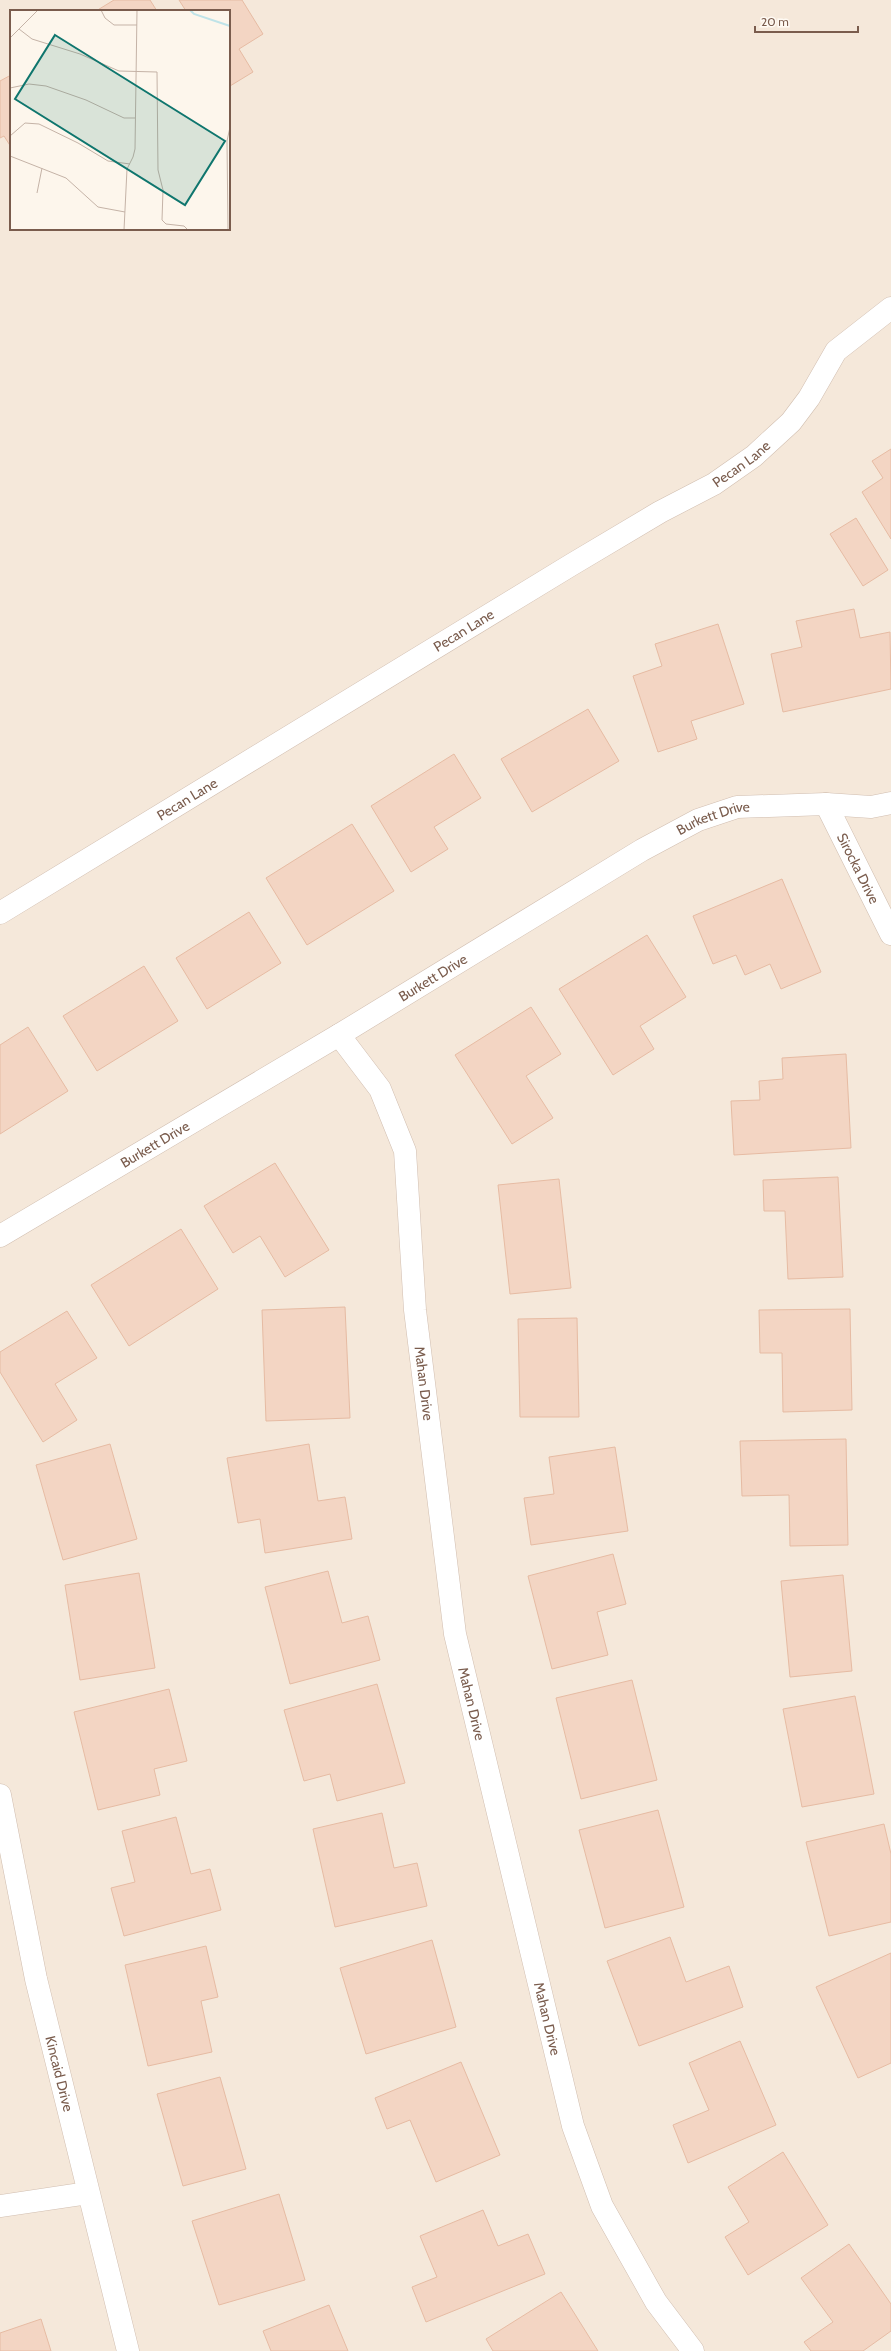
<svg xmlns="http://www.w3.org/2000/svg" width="891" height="2351" viewBox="0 0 891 2351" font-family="Cabin,sans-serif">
<rect width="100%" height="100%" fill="#fdf6ec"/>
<path fill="#f5e8da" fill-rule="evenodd" d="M 0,0 L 891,0 L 891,2351 L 0,2351 ZM 11,11 L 229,11 L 229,229 L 11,229 Z"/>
<path fill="#f3d5c3" stroke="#e6bba3" d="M 114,0 L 150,0 L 157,11 L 96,11 Z
M 179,0 L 242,0 L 263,34 L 239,49 L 253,72 L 230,86 L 229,83 L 229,11 L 186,11 Z
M 11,75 L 11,147 L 4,136 L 0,138 L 0,81 Z
M 891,449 L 891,539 L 862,492 L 883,478 L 872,461 Z
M 856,518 L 888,570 L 863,586 L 830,534 Z
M 854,609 L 860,638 L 890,632 L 891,689 L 783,712 L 771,654 L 802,647 L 796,621 Z
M 718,624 L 744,704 L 691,721 L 697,739 L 658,752 L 633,676 L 662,666 L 655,644 Z
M 588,709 L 619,761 L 532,812 L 501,759 Z
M 454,754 L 481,798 L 434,827 L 448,849 L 411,872 L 371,806 Z
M 352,824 L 394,891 L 307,945 L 266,878 Z
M 782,879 L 821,972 L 781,989 L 770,964 L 745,975 L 736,955 L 713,964 L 693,916 Z
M 249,912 L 281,963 L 207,1009 L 176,958 Z
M 647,935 L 686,997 L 640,1026 L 654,1049 L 613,1075 L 559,989 Z
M 144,966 L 178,1021 L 97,1071 L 63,1016 Z
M 531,1007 L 561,1054 L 526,1076 L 553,1118 L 512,1144 L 455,1055 Z
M 28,1027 L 68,1091 L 0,1134 L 0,1045 Z
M 846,1054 L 851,1148 L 734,1155 L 731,1101 L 760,1100 L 759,1081 L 783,1079 L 782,1058 Z
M 275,1163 L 329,1250 L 285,1277 L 260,1236 L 233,1253 L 204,1206 Z
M 838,1177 L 843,1277 L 788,1279 L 785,1211 L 764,1211 L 763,1180 Z
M 559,1179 L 571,1288 L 510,1294 L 498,1185 Z
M 181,1229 L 218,1289 L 129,1346 L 91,1285 Z
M 345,1307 L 350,1418 L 266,1421 L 262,1310 Z
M 850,1309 L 852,1410 L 783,1412 L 782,1353 L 760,1353 L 759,1310 Z
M 67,1311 L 97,1358 L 55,1384 L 77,1420 L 43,1442 L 0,1372 L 0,1352 Z
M 577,1318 L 579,1417 L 520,1417 L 518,1319 Z
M 846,1439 L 848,1545 L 790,1546 L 789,1495 L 742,1496 L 740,1441 Z
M 110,1444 L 137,1539 L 63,1560 L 36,1465 Z
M 309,1444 L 318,1501 L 345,1497 L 352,1539 L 265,1553 L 260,1519 L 238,1523 L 227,1458 Z
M 615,1447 L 628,1531 L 531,1545 L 524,1498 L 554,1494 L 549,1457 Z
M 613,1554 L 626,1604 L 597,1612 L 608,1655 L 552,1669 L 528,1576 Z
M 328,1571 L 342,1623 L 368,1616 L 380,1660 L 290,1684 L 265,1587 Z
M 139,1573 L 155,1668 L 80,1680 L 65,1585 Z
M 843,1575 L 852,1671 L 790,1677 L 781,1581 Z
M 632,1680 L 657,1780 L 581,1799 L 556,1698 Z
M 377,1684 L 405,1783 L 337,1801 L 330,1774 L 304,1781 L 284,1710 Z
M 169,1689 L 187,1761 L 154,1769 L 160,1795 L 98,1810 L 74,1712 Z
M 855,1696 L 874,1794 L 802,1807 L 783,1709 Z
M 658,1810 L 684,1907 L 605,1928 L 579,1830 Z
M 382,1813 L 394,1868 L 417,1863 L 427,1906 L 335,1927 L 313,1829 Z
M 176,1817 L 191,1874 L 210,1869 L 221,1910 L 124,1936 L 111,1888 L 135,1882 L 122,1831 Z
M 884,1824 L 891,1854 L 891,1922 L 829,1936 L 806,1842 Z
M 670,1937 L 686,1982 L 729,1966 L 743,2007 L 639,2046 L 607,1961 Z
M 432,1940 L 456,2027 L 366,2054 L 340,1968 Z
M 206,1946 L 218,1997 L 201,2001 L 212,2052 L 148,2066 L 125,1965 Z
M 891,1953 L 891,2063 L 858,2078 L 816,1987 Z
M 740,2041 L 776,2125 L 688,2163 L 673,2125 L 709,2110 L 689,2063 Z
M 461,2062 L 500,2155 L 436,2182 L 410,2120 L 387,2129 L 375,2098 Z
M 220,2077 L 246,2169 L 183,2186 L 157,2094 Z
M 783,2152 L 828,2225 L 748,2275 L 725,2237 L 749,2222 L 728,2187 Z
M 279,2194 L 305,2280 L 219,2305 L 192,2221 Z
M 483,2210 L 498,2246 L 528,2234 L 545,2274 L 426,2322 L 412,2287 L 437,2277 L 420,2236 Z
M 849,2244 L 891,2304 L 891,2331 L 863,2351 L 811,2351 L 804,2342 L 833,2322 L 801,2278 Z
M 561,2292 L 598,2351 L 493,2351 L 486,2339 Z
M 329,2305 L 348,2351 L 271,2351 L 263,2331 Z
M 41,2319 L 51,2351 L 0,2351 L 0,2333 Z"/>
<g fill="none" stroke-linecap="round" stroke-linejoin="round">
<g stroke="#d1beb0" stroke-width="23">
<g id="minor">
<path id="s1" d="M 826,804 L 891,934"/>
<path id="s2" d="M 0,913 L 571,565 L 660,512 L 714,484 L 754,456 L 791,422 L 809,398 L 836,351 L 891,308"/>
<path id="s3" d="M 339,1035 L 380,1089 L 405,1151 L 415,1310 L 455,1634 L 573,2126 L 602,2206 L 656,2302 L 693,2351"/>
<path id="s4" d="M 0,1236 L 339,1035 L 642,850 L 698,820 L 737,807 L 826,804 L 871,807 L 891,803"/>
<path id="s5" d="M 0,1795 L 36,1979 L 128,2351"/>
<path d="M 0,2206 L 88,2193"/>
</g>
</g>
<use href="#minor" stroke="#fff" stroke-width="22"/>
</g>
<g text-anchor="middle" stroke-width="3.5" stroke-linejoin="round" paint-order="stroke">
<g font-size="14" fill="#7a5c4d" stroke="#fffaf3">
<text dy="5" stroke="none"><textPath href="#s2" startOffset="867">Pecan Lane</textPath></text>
<text dy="5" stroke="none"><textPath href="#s2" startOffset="543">Pecan Lane</textPath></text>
<text dy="5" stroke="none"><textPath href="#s2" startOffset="219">Pecan Lane</textPath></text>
<text dy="5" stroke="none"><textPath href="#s4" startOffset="828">Burkett Drive</textPath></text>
<text dy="5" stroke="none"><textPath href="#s1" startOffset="72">Sirocka Drive</textPath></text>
<text dy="5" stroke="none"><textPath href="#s4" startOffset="504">Burkett Drive</textPath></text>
<text dy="5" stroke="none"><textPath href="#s4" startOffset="180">Burkett Drive</textPath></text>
<text dy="5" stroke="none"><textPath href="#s3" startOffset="368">Mahan Drive</textPath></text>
<text dy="5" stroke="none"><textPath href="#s3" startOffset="692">Mahan Drive</textPath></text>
<text dy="5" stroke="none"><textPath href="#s3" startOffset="1016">Mahan Drive</textPath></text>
<text dy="5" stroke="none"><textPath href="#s5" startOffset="285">Kincaid Drive</textPath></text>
</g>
</g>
<g transform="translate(10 10)">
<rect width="220" height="220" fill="#fdf6ec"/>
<path fill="none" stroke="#bfe3e8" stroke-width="2" d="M 180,0 L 184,4 L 220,16"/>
<path fill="none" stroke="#c5b3a7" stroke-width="1" d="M 91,0 L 95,8 L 104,15 L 127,15M 9,19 L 22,29 L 70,44 L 109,61 L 147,62 L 148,160 L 153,180 L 152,210 L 156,214 L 174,216 L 178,220M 0,28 L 28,0M 0,78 L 19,74 L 36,76 L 76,90 L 114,108 L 125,108M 0,126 L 15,113 L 29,114 L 68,133 L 98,151 L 120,154M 0,146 L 56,168 L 88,197 L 115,202M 27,183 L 32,158M 114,220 L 117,159 L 123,147 L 125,139 L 127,0M 218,220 L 217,131 L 220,117"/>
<path fill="#0f766e" fill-opacity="0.15" stroke="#0f766e" stroke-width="2" d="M 45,25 L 215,131 L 175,195 L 5,89 Z"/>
<rect width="220" height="220" fill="none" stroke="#7a5c4d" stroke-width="2"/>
</g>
<path d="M755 26v6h103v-6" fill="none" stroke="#7a5c4d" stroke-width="2"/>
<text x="761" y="26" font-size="12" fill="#7a5c4d" stroke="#fffaf3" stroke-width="3" paint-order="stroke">20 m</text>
</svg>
